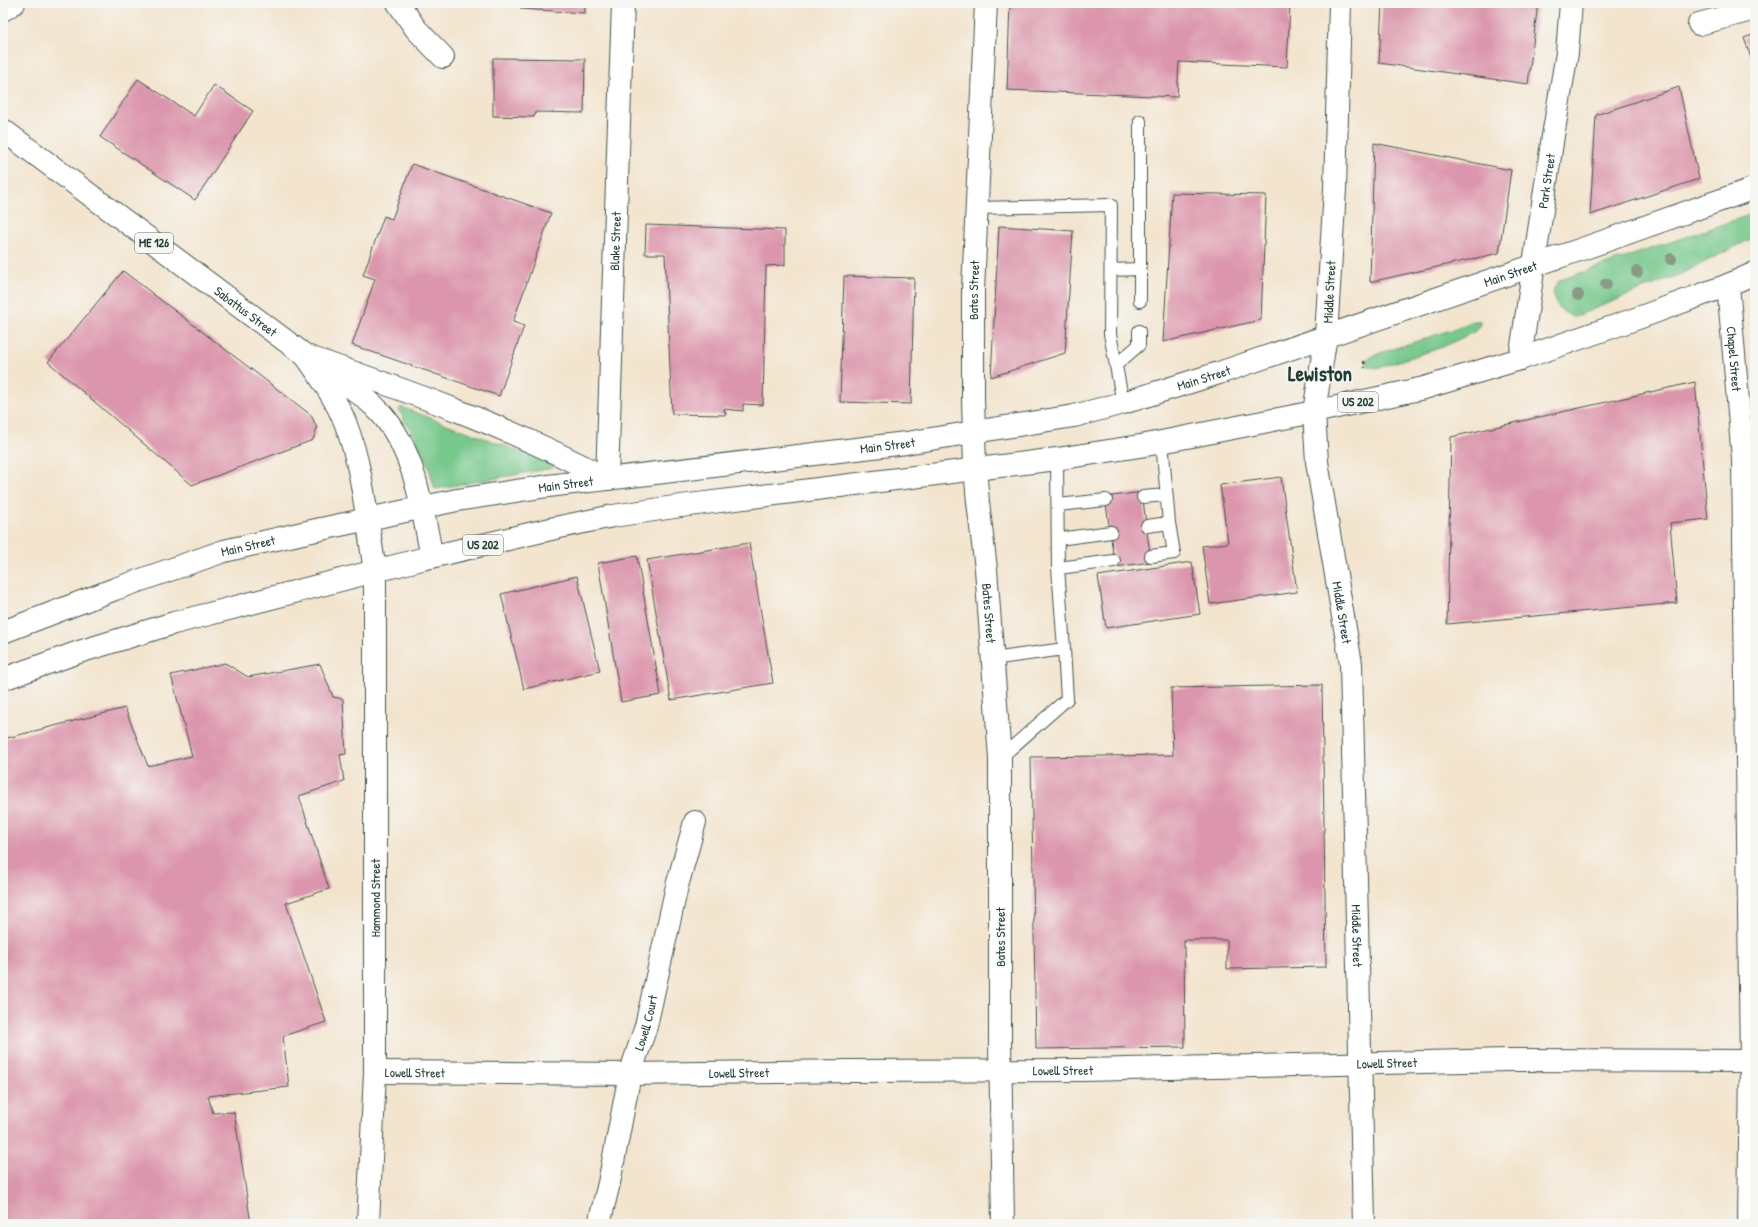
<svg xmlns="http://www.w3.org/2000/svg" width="1758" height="1227" viewBox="0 0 1758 1227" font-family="'Patrick Hand',sans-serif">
<rect width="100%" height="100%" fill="#f6f6f2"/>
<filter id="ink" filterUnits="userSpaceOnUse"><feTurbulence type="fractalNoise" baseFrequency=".025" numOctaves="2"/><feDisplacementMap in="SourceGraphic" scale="8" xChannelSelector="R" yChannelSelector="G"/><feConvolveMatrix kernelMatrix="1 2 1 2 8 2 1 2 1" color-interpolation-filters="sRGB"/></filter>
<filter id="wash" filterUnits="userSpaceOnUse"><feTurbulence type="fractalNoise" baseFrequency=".012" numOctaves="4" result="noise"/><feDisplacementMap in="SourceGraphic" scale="16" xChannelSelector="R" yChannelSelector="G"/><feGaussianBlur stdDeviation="0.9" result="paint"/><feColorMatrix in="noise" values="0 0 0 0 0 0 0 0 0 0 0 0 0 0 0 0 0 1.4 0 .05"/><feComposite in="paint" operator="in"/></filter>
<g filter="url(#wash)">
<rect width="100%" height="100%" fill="#f3e4ce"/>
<path fill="#76c88b" stroke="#4a8260" d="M 1755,213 L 1755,237 L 1681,274 L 1574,317 C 1557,312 1545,294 1560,280 Z
M 1473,321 L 1480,321 L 1480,326 L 1474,332 L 1443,347 L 1377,368 L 1368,367 L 1366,360 L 1374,355 L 1451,330 Z
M 401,407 L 554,464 L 553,468 L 435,489 L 427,461 L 399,410 Z"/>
<g id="blocks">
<path fill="#db95ac" d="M 521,3 L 585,3 L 585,13 L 521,9 Z
M 1010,3 L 1290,3 L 1287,67 L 1179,62 L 1177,97 L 1007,90 Z
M 1382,3 L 1538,3 L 1528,84 L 1379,63 Z
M 1755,34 L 1755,69 L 1744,38 Z
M 493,58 L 585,59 L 584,113 L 536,112 L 534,117 L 493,116 Z
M 138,79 L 194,116 L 214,85 L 253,111 L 195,200 L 100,137 Z
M 1679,87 L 1699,179 L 1590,215 L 1596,115 Z
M 1374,143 L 1511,170 L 1499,253 L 1370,282 Z
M 412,164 L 551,213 L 513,322 L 524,326 L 499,396 L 352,345 L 375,279 L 363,275 L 384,216 L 392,219 Z
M 1172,193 L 1266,195 L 1261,320 L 1163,342 Z
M 646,225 L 785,230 L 785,265 L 766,266 L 763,405 L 743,404 L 743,411 L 724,409 L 726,415 L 672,414 L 665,254 L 645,254 Z
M 999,226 L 1073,231 L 1065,353 L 991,377 Z
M 123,271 L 311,415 L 317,428 L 313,440 L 192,485 L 48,362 Z
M 844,276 L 914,278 L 911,404 L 840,402 Z
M 1695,382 L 1708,519 L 1670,523 L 1677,603 L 1447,624 L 1451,437 Z
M 1281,477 L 1297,592 L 1210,604 L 1202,546 L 1228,543 L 1220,485 Z
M 1142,492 L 1151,562 L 1115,567 L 1105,497 Z
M 749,543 L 773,683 L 671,700 L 647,560 Z
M 637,556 L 661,695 L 621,702 L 598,563 Z
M 1192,562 L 1200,614 L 1106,628 L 1098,576 Z
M 577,576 L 600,671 L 524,689 L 501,594 Z
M 225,663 L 248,677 L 320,664 L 333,697 L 343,699 L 346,754 L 340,755 L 344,781 L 299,796 L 329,889 L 286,903 L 326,1022 L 283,1036 L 289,1087 L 208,1096 L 213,1113 L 234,1112 L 251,1224 L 3,1224 L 3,739 L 125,708 L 148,766 L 192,756 L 171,675 Z
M 1322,685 L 1326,967 L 1227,969 L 1227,940 L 1184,940 L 1185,1047 L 1036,1049 L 1031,757 L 1173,755 L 1171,688 Z"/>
</g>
</g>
<g filter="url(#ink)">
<use href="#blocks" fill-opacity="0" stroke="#3f564b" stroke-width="1"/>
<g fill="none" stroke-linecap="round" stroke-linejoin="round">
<g stroke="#3f564b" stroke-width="14">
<path id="lane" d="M 977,208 L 1111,205 L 1110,334 L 1123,403
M 1111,270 L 1140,269
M 1140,301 L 1140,121
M 1117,364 L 1139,345 L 1139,331
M 1143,497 L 1166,495
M 1058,505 L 1106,500
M 1147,526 L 1169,523 L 1162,441
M 1058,539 L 1111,532
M 1151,556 L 1174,553 L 1169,523
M 1058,568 L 1114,561
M 992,659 L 1064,649 L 1058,568 L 1057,459
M 1000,758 L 1067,699 L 1064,649"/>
</g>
<g stroke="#3f564b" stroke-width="24">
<g id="street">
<path d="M 398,3 L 416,29 L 443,57"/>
<path d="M 3,10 L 14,3"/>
<path d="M 1699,24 L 1755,9"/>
<path id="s1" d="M 1728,285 L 1743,459 L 1751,1061 L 1749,1224"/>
<path id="s2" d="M 975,468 L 978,502 L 986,569 L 1000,758 L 1000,1042 L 1003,1224"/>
<path id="s3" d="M 607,479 L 623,3"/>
<path id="s4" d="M 375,1072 L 630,1074 L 851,1071 L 1084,1070 L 1508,1060 L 1751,1061"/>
<path d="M 368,1224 L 375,1072 L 375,571"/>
<path id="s5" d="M 599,1224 L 609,1183 L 630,1074 L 646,1026 L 677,886 L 695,822"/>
</g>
</g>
<g stroke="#3f564b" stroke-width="24">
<g id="secondary">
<path id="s6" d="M 1340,3 L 1335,189 L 1326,336 L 1314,412 L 1317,462 L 1351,664 L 1364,1224"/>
<path id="s7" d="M 1520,359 L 1553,136 L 1567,53 L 1571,3"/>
<path id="s8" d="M 975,468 L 973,398 L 973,290 L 986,3"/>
</g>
</g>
<g stroke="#3f564b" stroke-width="24">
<g id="primary">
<path id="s9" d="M 3,130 L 306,356 C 321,377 335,398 345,422 C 363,468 367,522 375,571"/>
<path d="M 306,356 C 408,391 511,427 607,479"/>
<path d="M 328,372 C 348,385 370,399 385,418 C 416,456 422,510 432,557"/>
</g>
</g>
<g stroke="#3f564b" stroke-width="24">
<g id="highway">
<path id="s10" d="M 3,632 L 115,589 L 224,551 L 307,532 L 457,500 L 548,486 L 906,443 L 1074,416 L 1123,403 L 1219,373 L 1585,248 L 1755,188"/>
<path d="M 3,679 L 79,652 L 174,623 L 422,559 L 555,528 L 613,516 L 681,506 L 1057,459 L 1146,445 L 1314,412 L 1424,388 L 1520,359 L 1641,317 L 1728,285 L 1755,273"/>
</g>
</g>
<path stroke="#3f564b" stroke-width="2.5" stroke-dasharray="3 3" stroke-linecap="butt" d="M 1364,361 L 1365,368"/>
<use href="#lane" stroke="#fff" stroke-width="12"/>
<use href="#street" stroke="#fff" stroke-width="22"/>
<use href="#secondary" stroke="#fff" stroke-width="22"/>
<use href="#primary" stroke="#fff" stroke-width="22"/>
<use href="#highway" stroke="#fff" stroke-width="22"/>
</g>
<g fill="#8a9b85">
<circle cx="1671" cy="259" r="6"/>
<circle cx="1637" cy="272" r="6"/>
<circle cx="1606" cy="284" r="6"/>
<circle cx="1578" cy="295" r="6"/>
</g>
</g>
<g text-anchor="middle" stroke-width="3.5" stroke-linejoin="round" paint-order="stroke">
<g fill="#f6f6f2" stroke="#60746d" stroke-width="1">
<rect x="135" y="233" width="38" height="20" rx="3"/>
<rect x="1338" y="392" width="40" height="20" rx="3"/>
<rect x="463" y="535" width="40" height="20" rx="3"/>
</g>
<g font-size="12" font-weight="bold" fill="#1f3d34">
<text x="154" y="247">ME 126</text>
<text x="1358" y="406">US 202</text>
<text x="483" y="549">US 202</text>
</g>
<g font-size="13" fill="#1f3d34" stroke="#f6f6f2">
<text dy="5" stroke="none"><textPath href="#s7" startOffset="180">Park Street</textPath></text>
<text dy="5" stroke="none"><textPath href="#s3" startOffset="238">Blake Street</textPath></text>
<text dy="5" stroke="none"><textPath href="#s10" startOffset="1556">Main Street</textPath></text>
<text dy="5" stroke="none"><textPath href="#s8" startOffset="178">Bates Street</textPath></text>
<text transform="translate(1329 292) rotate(-87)" y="5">Middle Street</text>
<text dy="5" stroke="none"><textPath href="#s9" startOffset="303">Sabattus Street</textPath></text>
<text dy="5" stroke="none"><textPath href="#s1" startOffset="74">Chapel Street</textPath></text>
<text dy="5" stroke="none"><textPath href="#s10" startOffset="1232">Main Street</textPath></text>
<text dy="5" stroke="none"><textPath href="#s10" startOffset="908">Main Street</textPath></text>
<text dy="5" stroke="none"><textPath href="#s10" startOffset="584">Main Street</textPath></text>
<text dy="5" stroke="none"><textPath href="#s10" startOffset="260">Main Street</textPath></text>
<text dy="5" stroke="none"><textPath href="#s6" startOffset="613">Middle Street</textPath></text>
<text dy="5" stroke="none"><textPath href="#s2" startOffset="146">Bates Street</textPath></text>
<text transform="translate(375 898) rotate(-90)" y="5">Hammond Street</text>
<text dy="5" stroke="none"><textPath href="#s6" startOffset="937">Middle Street</textPath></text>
<text transform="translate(1000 937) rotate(-90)" y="5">Bates Street</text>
<text dy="5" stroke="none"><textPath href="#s5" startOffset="207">Lowell Court</textPath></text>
<text dy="5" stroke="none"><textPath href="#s4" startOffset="1012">Lowell Street</textPath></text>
<text dy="5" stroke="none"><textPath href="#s4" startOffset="688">Lowell Street</textPath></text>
<text dy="5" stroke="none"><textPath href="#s4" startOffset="40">Lowell Street</textPath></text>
<text dy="5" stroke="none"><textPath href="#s4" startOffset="364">Lowell Street</textPath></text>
</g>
<g font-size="21" font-weight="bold" fill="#1f3d34" stroke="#f6f6f2">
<text x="1320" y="381">Lewiston</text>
</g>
</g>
<rect width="1758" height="1227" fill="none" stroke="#f6f6f2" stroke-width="16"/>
</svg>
